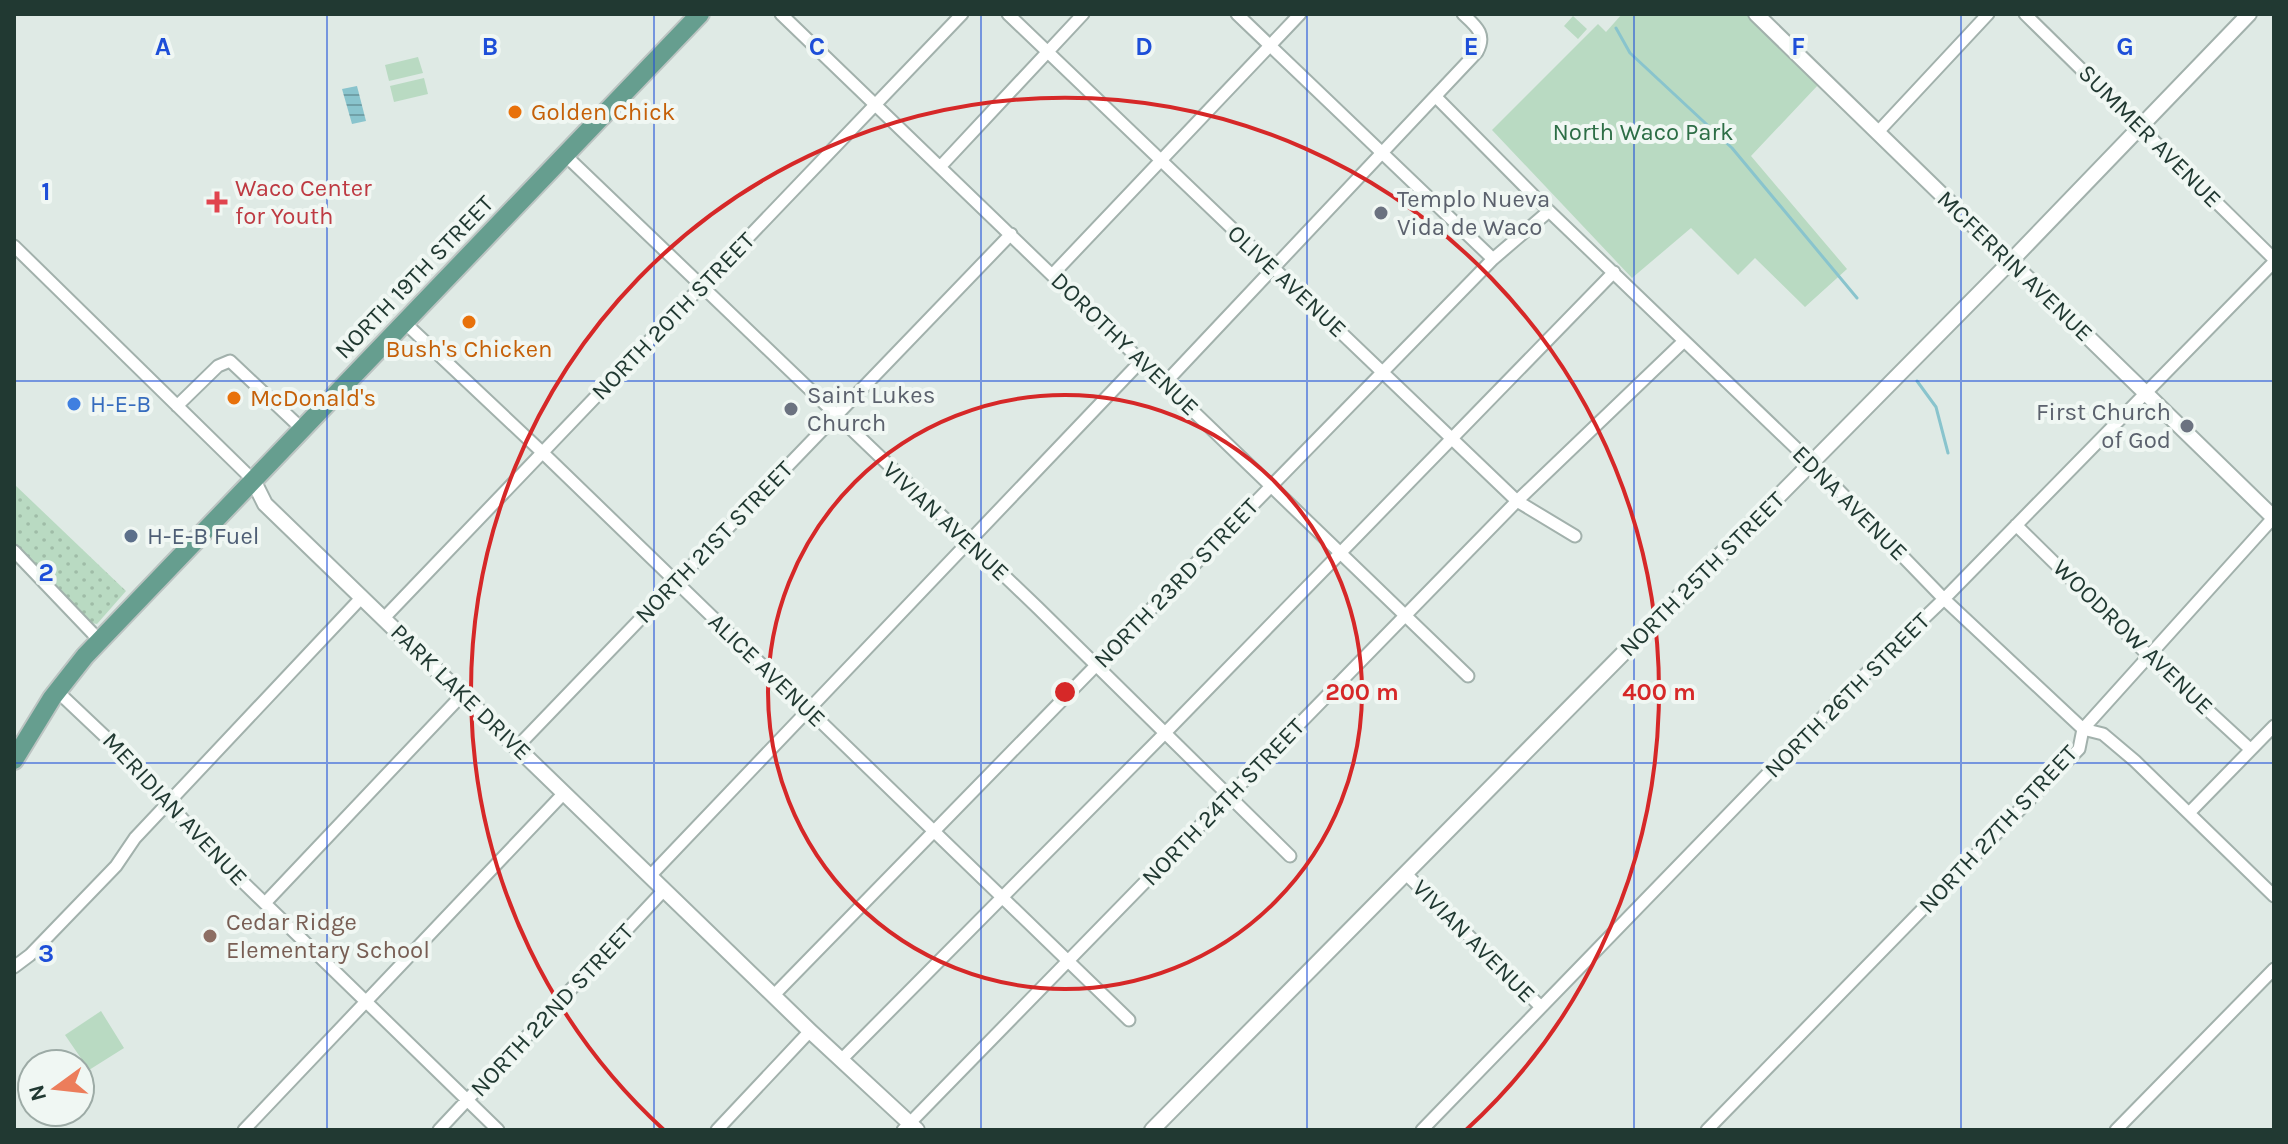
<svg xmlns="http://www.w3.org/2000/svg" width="2288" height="1144" viewBox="0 0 2288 1144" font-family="Karla,sans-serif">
<defs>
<pattern id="grass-dots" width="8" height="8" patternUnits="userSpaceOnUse" patternTransform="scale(2)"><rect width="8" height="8" fill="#b9dac2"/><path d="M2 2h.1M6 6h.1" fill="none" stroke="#9fbca7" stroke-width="1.8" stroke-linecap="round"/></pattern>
<pattern id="water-rules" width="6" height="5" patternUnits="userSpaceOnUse" patternTransform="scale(2)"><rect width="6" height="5" fill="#89c4cd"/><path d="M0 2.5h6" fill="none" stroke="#70a0a7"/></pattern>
</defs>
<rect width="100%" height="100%" fill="#dfeae5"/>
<path fill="url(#grass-dots)" d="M 14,484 L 126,591 L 97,624 L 91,623 L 14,543 Z"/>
<path fill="#b9dac2" d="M 1622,14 L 1746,14 L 1819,84 L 1751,156 L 1847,269 L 1805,307 L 1755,258 L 1738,275 L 1691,228 L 1632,278 L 1492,130 L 1598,24 L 1606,32 Z
M 1573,16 L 1587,29 L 1578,39 L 1564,26 Z
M 418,57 L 423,73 L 389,81 L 385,65 Z
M 424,78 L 428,94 L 394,102 L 390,86 Z
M 101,1011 L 124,1048 L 89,1070 L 65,1035 Z"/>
<path fill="url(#water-rules)" d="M 357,86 L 366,121 L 352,124 L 342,89 Z"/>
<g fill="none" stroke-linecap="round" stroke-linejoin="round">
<path stroke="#89c4cd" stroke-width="3" d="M 1616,28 L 1630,53 L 1732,148 L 1857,298
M 1917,381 L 1936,407 L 1948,453"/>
<g stroke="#a2b1ac" stroke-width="15">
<path id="minor" d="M 781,14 L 1468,676
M 1008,14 L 1517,501 L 1575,536
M 1237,14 L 1493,259
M 2025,14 L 2274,259
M 1436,97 L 1549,211 L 1824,475 L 1944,599 L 2083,729 L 2103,734 L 2135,761 L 2274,896
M 1877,133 L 1988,14
M 565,155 L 1038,608 L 1290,856
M 940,167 L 1083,14
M 14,246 L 253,480
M 1053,274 L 1300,14
M 404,322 L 543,453 L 1129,1020
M 1165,383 L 1477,52 C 1487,34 1476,26 1463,14
M 177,406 L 218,366 L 230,361 L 302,429
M 2016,525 L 2150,657 L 2250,749
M 14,551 L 100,641
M 384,618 L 962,14
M 57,691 L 131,761 L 210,850 L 498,1130
M 517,747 L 1011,234
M 2189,813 L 2274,726
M 1407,875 L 1540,1006
M 650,876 L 1142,360
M 265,903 L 463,694
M 14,967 L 30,955 L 116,866 L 135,838 L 362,597
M 774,995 L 1493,259 L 1549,211
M 842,1059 L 1165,733 L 1614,272
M 244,1130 L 564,793
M 439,1130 L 664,890
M 717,1130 L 810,1031
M 903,1130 L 1517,501 L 1683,342
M 1422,1130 L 1847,692 L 1944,599 L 2274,262
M 1707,1130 L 2079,749 L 2083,729 L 2274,517
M 2116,1130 L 2274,969"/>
</g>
<g stroke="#a2b1ac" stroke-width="18">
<path id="tertiary" d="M 1756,14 L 2274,518
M 253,480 L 265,504 L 810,1031 L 917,1130
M 1152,1130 L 2011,261 L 2249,14"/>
</g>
<g stroke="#bcc4c2" stroke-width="22">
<path id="primary" d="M 14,760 L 52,698 L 85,656 L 700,14"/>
</g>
<use href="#minor" stroke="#fff" stroke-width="11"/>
<use href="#tertiary" stroke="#fff" stroke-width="14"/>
<use href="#primary" stroke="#669e8f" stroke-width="18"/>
</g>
<path fill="none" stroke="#1d4ed8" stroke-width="2" stroke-opacity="0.55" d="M 327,14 L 327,1130M 654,14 L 654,1130M 981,14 L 981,1130M 1307,14 L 1307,1130M 1634,14 L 1634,1130M 1961,14 L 1961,1130M 14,381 L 2274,381M 14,763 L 2274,763"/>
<g fill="none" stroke="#d62828" stroke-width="4">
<circle cx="1065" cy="692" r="297"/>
<path d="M664 1130A594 594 0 1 1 1466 1130"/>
</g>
<g fill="#e8710a" stroke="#f0f7f3" stroke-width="3">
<circle cx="515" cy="112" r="8"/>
<circle cx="469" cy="322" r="8"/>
<circle cx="234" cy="398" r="8"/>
</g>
<path fill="#e0444e" stroke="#f0f7f3" stroke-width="3" d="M213 190h8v8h8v8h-8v8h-8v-8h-8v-8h8z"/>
<g fill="#6b7280" stroke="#f0f7f3" stroke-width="3">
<circle cx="1381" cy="213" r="8"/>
<circle cx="791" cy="409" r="8"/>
<circle cx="2187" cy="426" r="8"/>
</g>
<circle fill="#3f7fe0" stroke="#f0f7f3" stroke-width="3" cx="74" cy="404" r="8"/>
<circle fill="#5c6f8a" stroke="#f0f7f3" stroke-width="3" cx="131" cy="536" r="8"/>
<circle fill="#8d6e63" stroke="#f0f7f3" stroke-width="3" cx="210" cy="936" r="8"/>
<g text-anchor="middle" stroke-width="8" stroke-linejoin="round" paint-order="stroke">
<g font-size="24" fill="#c56008" stroke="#f0f7f3" text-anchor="start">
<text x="531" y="120">Golden Chick</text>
<text x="469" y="357" text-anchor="middle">Bush's Chicken</text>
<text x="250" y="406">McDonald's</text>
</g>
<g font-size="24" fill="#2d6e46" stroke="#f0f7f3">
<text x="1643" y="140">North Waco Park</text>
</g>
<g font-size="24" fill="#213932" stroke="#f0f7f3">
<text transform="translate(2150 136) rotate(45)" y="8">SUMMER AVENUE</text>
<text transform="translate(2015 266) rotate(44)" y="8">MCFERRIN AVENUE</text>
<text transform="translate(414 277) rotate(-46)" y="8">NORTH 19TH STREET</text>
<text transform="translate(1287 281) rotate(43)" y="8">OLIVE AVENUE</text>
<text transform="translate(673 316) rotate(-46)" y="8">NORTH 20TH STREET</text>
<text transform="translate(1125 344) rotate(44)" y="8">DOROTHY AVENUE</text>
<text transform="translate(1850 503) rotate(45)" y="8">EDNA AVENUE</text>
<text transform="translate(946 521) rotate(43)" y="8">VIVIAN AVENUE</text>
<text transform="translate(714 542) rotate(-46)" y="8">NORTH 21ST STREET</text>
<text transform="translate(1702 574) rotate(-45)" y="8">NORTH 25TH STREET</text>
<text transform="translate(1176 583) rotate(-46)" y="8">NORTH 23RD STREET</text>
<text transform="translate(2133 637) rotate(44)" y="8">WOODROW AVENUE</text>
<text transform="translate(767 670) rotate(44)" y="8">ALICE AVENUE</text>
<text transform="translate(461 692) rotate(44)" y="8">PARK LAKE DRIVE</text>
<text transform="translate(1847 695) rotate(-45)" y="8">NORTH 26TH STREET</text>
<text transform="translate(1223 802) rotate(-46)" y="8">NORTH 24TH STREET</text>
<text transform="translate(175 809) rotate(47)" y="8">MERIDIAN AVENUE</text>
<text transform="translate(1998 829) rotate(-47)" y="8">NORTH 27TH STREET</text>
<text transform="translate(1474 941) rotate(45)" y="8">VIVIAN AVENUE</text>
<text transform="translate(552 1010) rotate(-47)" y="8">NORTH 22ND STREET</text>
</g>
<g font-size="24" fill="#be3a42" stroke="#f0f7f3" text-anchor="start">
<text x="235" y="196">Waco Center<tspan x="235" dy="28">for Youth</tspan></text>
</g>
<g font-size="24" fill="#5b616d" stroke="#f0f7f3" text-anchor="start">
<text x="1397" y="207">Templo Nueva<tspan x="1397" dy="28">Vida de Waco</tspan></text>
<text x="807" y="403">Saint Lukes<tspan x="807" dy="28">Church</tspan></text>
<text x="2171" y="420" text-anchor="end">First Church<tspan x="2171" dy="28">of God</tspan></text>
</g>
<g font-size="24" fill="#366cbe" stroke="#f0f7f3" text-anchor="start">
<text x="90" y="412">H-E-B</text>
</g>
<g font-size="24" fill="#4e5e75" stroke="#f0f7f3" text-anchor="start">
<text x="147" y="544">H-E-B Fuel</text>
</g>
<g font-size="24" fill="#785e54" stroke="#f0f7f3" text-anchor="start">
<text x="226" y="930">Cedar Ridge<tspan x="226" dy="28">Elementary School</tspan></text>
</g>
</g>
<g font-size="26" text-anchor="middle" font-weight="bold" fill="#1d4ed8" stroke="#f0f7f3" stroke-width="8" stroke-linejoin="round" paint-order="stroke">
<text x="163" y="55">A</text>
<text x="490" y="55">B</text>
<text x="817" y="55">C</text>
<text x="1144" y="55">D</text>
<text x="1471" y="55">E</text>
<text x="1798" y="55">F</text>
<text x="2125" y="55">G</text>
<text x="46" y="200">1</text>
<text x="46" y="581">2</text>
<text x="46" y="962">3</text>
</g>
<circle cx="1065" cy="692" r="12" fill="#d62828" stroke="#f0f7f3" stroke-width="4"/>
<g font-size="24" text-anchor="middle" font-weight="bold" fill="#d62828" stroke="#f0f7f3" stroke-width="8" stroke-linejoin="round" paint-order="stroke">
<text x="1362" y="700">200 m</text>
<text x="1659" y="700">400 m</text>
</g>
<rect width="2288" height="1144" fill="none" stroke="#213932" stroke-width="32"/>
<g transform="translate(56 1088) rotate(255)"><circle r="38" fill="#f0f7f3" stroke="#9daba6" stroke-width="2"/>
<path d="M0-6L14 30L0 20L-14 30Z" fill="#ec7d5b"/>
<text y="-12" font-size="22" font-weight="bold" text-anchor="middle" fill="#213932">N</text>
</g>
</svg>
